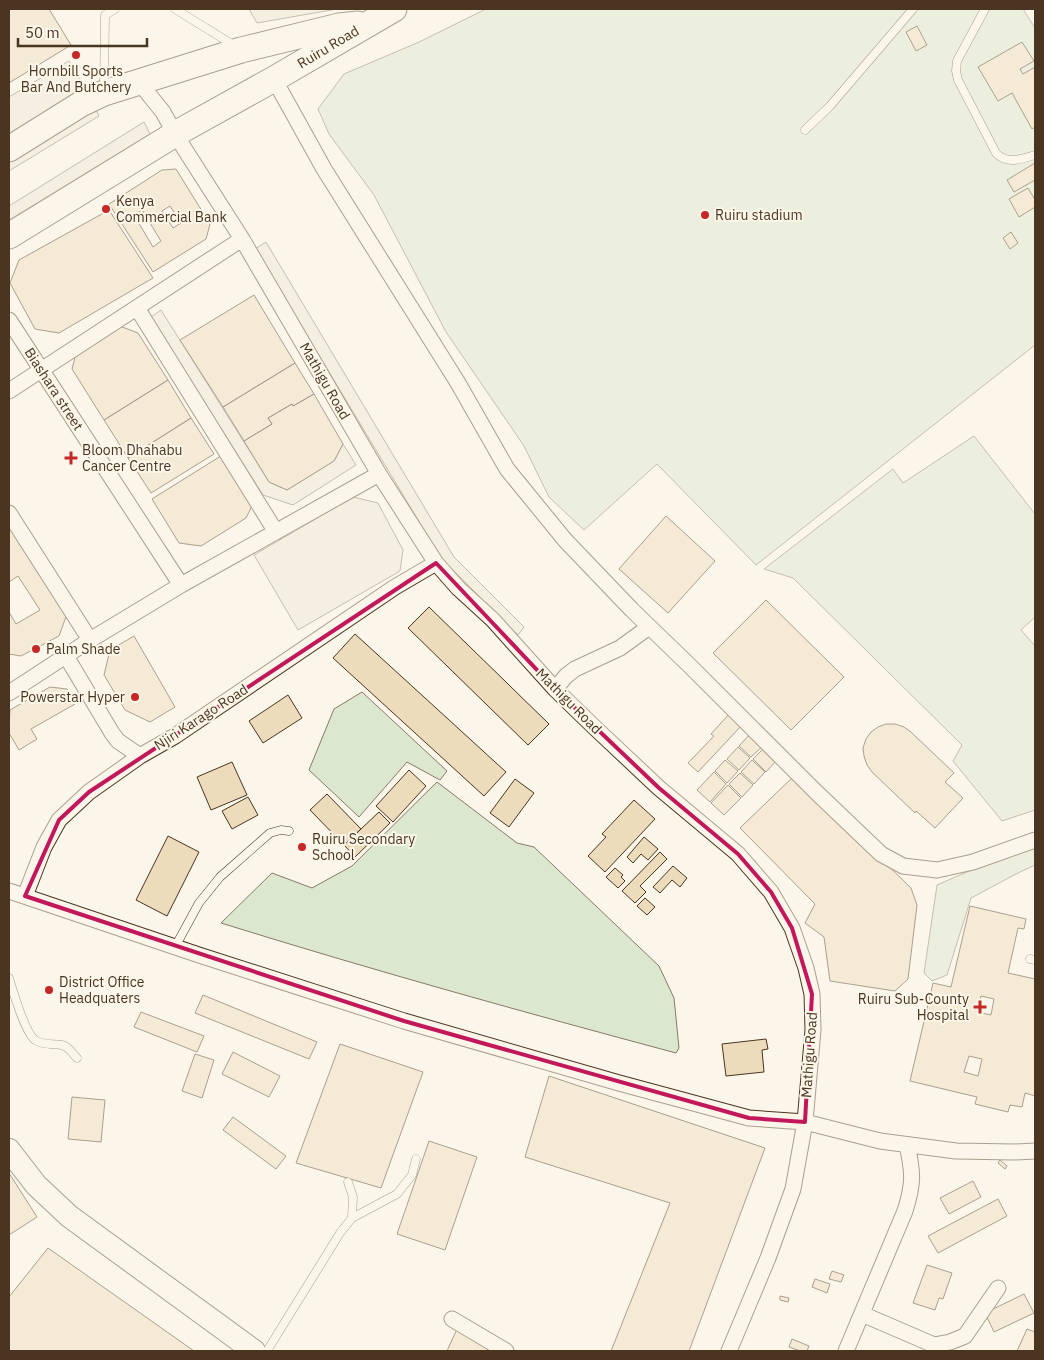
<svg xmlns="http://www.w3.org/2000/svg" width="1044" height="1360" viewBox="0 0 1044 1360" font-family="'IBM Plex Sans',sans-serif">
<rect width="100%" height="100%" fill="#fbf6e9"/>
<path fill="#dce7d0" stroke="#887966" d="M 486,9 L 1023,9 L 1035,28 L 1035,345 L 756,565 L 657,464 L 584,530 L 549,497 L 524,446 L 446,332 L 374,195 L 329,134 L 318,109 L 344,74 L 419,42 Z
M 974,436 L 1035,514 L 1035,617 L 1021,630 L 1035,646 L 1035,810 L 1002,821 L 953,761 L 962,745 L 793,578 L 764,569 L 893,469 L 903,483 Z
M 362,692 L 447,771 L 440,780 L 407,762 L 359,817 L 309,770 L 334,709 Z
M 437,782 L 517,843 L 534,847 L 659,966 L 674,998 L 679,1048 L 676,1053 C 523,1012 372,970 221,923 L 272,873 L 312,888 L 352,866 Z
M 1035,848 L 1035,865 L 1018,873 L 971,898 L 947,975 L 932,981 L 924,973 L 937,885 L 976,868 Z"/>
<path fill="#ede7d9" stroke="#887966" d="M 249,9 L 337,9 L 257,23 Z
M 69,61 L 87,92 L 9,138 L 9,97 Z
M 93,104 L 99,116 L 9,171 L 9,157 Z
M 144,122 L 150,134 L 9,220 L 9,206 Z
M 266,242 L 454,557 L 524,627 L 518,635 L 441,558 L 255,249 Z
M 161,310 L 269,482 L 287,490 L 334,461 L 343,444 L 356,465 L 293,505 L 263,495 L 151,317 Z
M 353,497 L 378,503 L 403,550 L 400,571 L 298,630 L 254,555 Z"/>
<path fill="#ecdcbc" stroke="#4a3520" fill-rule="evenodd" d="M 9,9 L 49,9 L 71,45 L 9,83 Z
M 917,26 L 927,45 L 916,51 L 906,32 Z
M 1022,42 L 1034,61 L 1020,69 L 1023,74 L 1035,67 L 1035,127 L 1032,129 L 1012,93 L 998,101 L 978,67 Z
M 1035,163 L 1035,180 L 1014,192 L 1007,180 Z
M 176,169 L 210,224 L 206,239 L 153,272 L 109,204 L 162,170 ZM 170,206 L 181,223 L 173,228 L 162,211 ZM 142,210 L 161,241 L 153,247 L 134,215 Z
M 1028,188 L 1035,200 L 1035,207 L 1019,217 L 1009,199 Z
M 109,210 L 153,278 L 59,333 L 35,329 L 10,283 L 19,260 Z
M 1011,232 L 1018,243 L 1010,249 L 1003,238 Z
M 254,295 L 295,363 L 223,407 L 180,340 Z
M 117,325 L 138,333 L 168,380 L 104,420 L 72,369 L 77,350 Z
M 295,363 L 314,394 L 293,406 L 292,404 L 268,418 L 272,424 L 244,441 L 223,407 Z
M 168,380 L 191,418 L 128,458 L 104,420 Z
M 314,394 L 343,444 L 334,461 L 287,490 L 269,482 L 244,441 L 272,424 L 268,418 L 292,404 L 293,406 Z
M 191,418 L 214,454 L 151,493 L 128,458 Z
M 224,454 L 254,502 L 246,518 L 201,546 L 179,543 L 152,499 Z
M 666,516 L 715,561 L 668,613 L 619,569 Z
M 9,522 L 67,614 L 59,636 L 21,656 L 9,654 L 9,612 L 16,624 L 40,610 L 18,576 L 9,582 Z
M 766,600 L 844,677 L 791,730 L 713,653 Z
M 429,607 L 549,724 L 528,745 L 408,628 Z
M 355,634 L 506,772 L 484,796 L 333,658 Z
M 134,636 L 175,707 L 150,722 L 125,710 L 104,675 L 110,650 Z
M 50,687 L 67,689 L 75,704 L 31,729 L 37,739 L 19,750 L 9,733 L 10,710 Z
M 288,695 L 302,718 L 263,743 L 249,721 Z
M 730,713 L 743,724 L 698,772 L 688,763 L 714,736 L 711,734 Z
M 886,724 L 895,724 L 904,727 L 911,732 L 954,773 L 945,782 L 963,798 L 935,828 L 916,811 L 915,813 L 872,772 L 867,765 L 864,756 L 863,748 L 866,739 L 871,732 L 878,727 Z
M 751,733 L 764,745 L 751,757 L 739,746 Z
M 738,747 L 750,758 L 739,770 L 727,759 Z
M 765,747 L 778,759 L 766,772 L 753,759 Z
M 725,760 L 738,771 L 727,783 L 715,771 Z
M 752,760 L 765,772 L 754,784 L 741,772 Z
M 232,762 L 247,795 L 211,810 L 197,777 Z
M 409,770 L 426,786 L 393,822 L 376,806 Z
M 714,772 L 726,784 L 710,802 L 697,790 Z
M 740,773 L 753,785 L 742,797 L 729,784 Z
M 795,775 L 911,888 L 917,905 L 908,979 L 895,991 L 830,981 L 824,937 L 805,923 L 815,904 L 740,828 Z
M 515,779 L 534,793 L 509,827 L 490,813 Z
M 728,785 L 741,798 L 724,815 L 711,803 Z
M 327,794 L 361,829 L 344,845 L 310,810 Z
M 248,797 L 258,815 L 232,829 L 222,811 Z
M 634,800 L 655,819 L 605,872 L 588,856 L 606,837 L 602,834 Z
M 379,812 L 390,823 L 355,857 L 344,845 Z
M 168,836 L 199,852 L 167,916 L 136,900 Z
M 644,837 L 658,849 L 648,860 L 641,854 L 633,863 L 627,857 Z
M 660,852 L 667,859 L 640,886 L 646,892 L 635,903 L 622,891 Z
M 673,866 L 687,878 L 680,887 L 672,880 L 660,893 L 653,887 Z
M 615,868 L 623,875 L 621,877 L 625,881 L 618,888 L 606,877 Z
M 645,898 L 655,907 L 647,915 L 637,906 Z
M 970,906 L 1026,919 L 1024,929 L 1018,928 L 1008,973 L 1035,979 L 1035,1096 L 1025,1093 L 1022,1107 L 1010,1105 L 1008,1112 L 975,1104 L 977,1097 L 910,1081 L 933,983 L 951,987 ZM 981,996 L 994,999 L 991,1015 L 977,1012 ZM 969,1056 L 982,1059 L 978,1076 L 964,1072 Z
M 203,995 L 317,1042 L 309,1059 L 195,1013 Z
M 141,1012 L 204,1036 L 197,1052 L 134,1027 Z
M 766,1039 L 768,1049 L 762,1050 L 764,1072 L 726,1076 L 722,1044 Z
M 340,1044 L 423,1072 L 381,1188 L 296,1163 Z
M 233,1052 L 280,1076 L 269,1097 L 222,1074 Z
M 195,1054 L 214,1060 L 202,1098 L 182,1091 Z
M 549,1076 L 765,1148 L 689,1351 L 611,1351 L 670,1203 L 525,1157 Z
M 72,1097 L 105,1100 L 101,1142 L 68,1139 Z
M 233,1117 L 286,1156 L 276,1169 L 223,1130 Z
M 429,1141 L 477,1157 L 445,1250 L 397,1234 Z
M 1000,1160 L 1007,1166 L 1005,1169 L 998,1163 Z
M 9,1173 L 37,1217 L 9,1235 Z
M 973,1181 L 981,1197 L 949,1214 L 940,1198 Z
M 998,1199 L 1007,1216 L 938,1253 L 928,1236 Z
M 48,1248 L 194,1351 L 9,1351 L 9,1297 Z
M 927,1265 L 952,1273 L 943,1299 L 939,1298 L 935,1310 L 913,1303 Z
M 832,1271 L 844,1275 L 841,1282 L 829,1279 Z
M 815,1279 L 830,1284 L 827,1293 L 812,1287 Z
M 1024,1294 L 1034,1313 L 994,1332 L 985,1313 Z
M 780,1296 L 789,1298 L 788,1302 L 780,1300 Z
M 457,1329 L 491,1344 L 487,1351 L 447,1351 Z
M 1027,1329 L 1035,1332 L 1035,1331 L 1035,1351 L 1017,1351 Z
M 792,1339 L 809,1346 L 807,1351 L 801,1351 L 789,1347 Z"/>
<g fill="none" stroke-linecap="round" stroke-linejoin="round">
<g stroke="#4a3520" stroke-width="9">
<path id="service" d="M 175,9 L 235,46
M 985,9 L 957,61 L 956,71 L 958,80 L 996,153 C 1007,165 1021,159 1035,155
M 104,88 L 105,15 L 115,9
M 805,130 L 830,106 L 913,9
M 175,947 L 199,903 L 220,877 L 270,833 L 281,830 L 289,831
M 1030,959 L 1035,960
M 9,978 C 13,991 25,1033 35,1040 C 45,1046 52,1043 62,1045 C 68,1046 73,1054 77,1058
M 348,1182 L 353,1197 L 352,1218
M 267,1351 L 340,1233 L 352,1218 L 397,1194 L 412,1175 L 416,1159"/>
</g>
<g stroke="#4a3520" stroke-width="17">
<path id="minor" d="M 274,79 L 324,169 L 458,383 L 507,469 L 565,540 L 632,610 L 690,666 L 815,791 L 881,854 L 903,866 L 937,870 L 973,862 L 1035,840
M 138,81 L 163,112 L 175,134 L 242,239 L 379,474 L 436,563 L 458,588 L 493,620 L 555,689 L 592,725 L 659,788 L 738,854 L 771,892 L 792,928 L 806,968 L 812,994 L 813,1030 L 805,1122 L 793,1189 L 768,1258 L 729,1351
M 137,308 L 276,532
M 9,320 L 181,585
M 9,391 L 242,239
M 9,513 L 90,640
M 66,656 L 112,733 L 118,741 L 140,756 L 175,736 L 395,587 L 436,563
M 555,689 L 566,676 L 575,669 L 620,648 L 649,627
M 9,693 L 90,640 L 181,585 L 379,474
M 9,891 L 199,955 L 404,1021 L 619,1083 L 749,1118 L 805,1122 L 880,1141 L 956,1151 L 1014,1152 L 1035,1151
M 25,896 L 44,847 L 59,820 L 89,792 L 140,756
M 862,1314 L 934,1345 L 950,1342 L 965,1336 L 998,1288
M 452,1319 L 506,1351
M 846,1351 L 905,1211 C 914,1183 913,1172 907,1145"/>
</g>
<g stroke="#4a3520" stroke-width="24">
<path id="secondary" d="M 9,1150 L 36,1185 L 69,1216 L 254,1351"/>
</g>
<g stroke="#4a3520" stroke-width="27">
<path id="primary" d="M 9,149 L 81,104 L 104,93 L 241,50 L 339,26 L 358,24
M 9,236 L 175,134 L 274,79 L 394,9"/>
</g>
<use href="#service" stroke="#fbf6e9" stroke-width="8"/>
<use href="#minor" stroke="#fbf6e9" stroke-width="15"/>
<use href="#secondary" stroke="#fbf6e9" stroke-width="22"/>
<use href="#primary" stroke="#fbf6e9" stroke-width="25"/>
</g>
<path d="M0 0H1044V1360H0ZM 436,563 L 555,689 L 659,788 L 738,854 L 771,892 L 792,928 L 812,994 L 805,1122 L 749,1118 L 404,1021 L 25,896 L 59,820 L 89,792 Z" fill="#fbf6e9" fill-opacity=".55" fill-rule="evenodd"/>
<path fill="none" stroke="#c2185b" stroke-width="4" stroke-linejoin="round" d="M 436,563 L 555,689 L 659,788 L 738,854 L 771,892 L 792,928 L 812,994 L 805,1122 L 749,1118 L 404,1021 L 25,896 L 59,820 L 89,792 Z"/>
<g fill="#c62828" stroke="#fbf6e9" stroke-width="2">
<circle cx="76" cy="55" r="5"/>
<circle cx="106" cy="209" r="5"/>
<circle cx="705" cy="215" r="5"/>
<path d="M68.5 450.5h5v5h5v5h-5v5h-5v-5h-5v-5h5z"/>
<circle cx="36" cy="649" r="5"/>
<circle cx="135" cy="697" r="5"/>
<circle cx="302" cy="847" r="5"/>
<circle cx="49" cy="990" r="5"/>
<path d="M977.5 999.5h5v5h5v5h-5v5h-5v-5h-5v-5h5z"/>
</g>
<g text-anchor="middle" stroke-width="4" stroke-linejoin="round" paint-order="stroke">
<g font-size="14" fill="#4a3520" stroke="#fbf6e9">
<text transform="translate(328 47) rotate(-31)" y="5">Ruiru Road</text>
<text transform="translate(325 381) rotate(60)" y="5">Mathigu Road</text>
<text transform="translate(54 389) rotate(57)" y="5">Biashara street</text>
<text transform="translate(569 701) rotate(45)" y="5">Mathigu Road</text>
<text transform="translate(201 717) rotate(-33)" y="5">Njiri Karago Road</text>
<text transform="translate(809 1055) rotate(-86)" y="5">Mathigu Road</text>
</g>
<g font-size="14" fill="#4a3520" stroke="#fbf6e9" text-anchor="start">
<text x="76" y="76" text-anchor="middle">Hornbill Sports<tspan x="76" dy="16">Bar And Butchery</tspan></text>
<text x="116" y="206">Kenya<tspan x="116" dy="16">Commercial Bank</tspan></text>
<text x="715" y="220">Ruiru stadium</text>
<text x="82" y="455">Bloom Dhahabu<tspan x="82" dy="16">Cancer Centre</tspan></text>
<text x="46" y="654">Palm Shade</text>
<text x="125" y="702" text-anchor="end">Powerstar Hyper</text>
<text x="312" y="844">Ruiru Secondary<tspan x="312" dy="16">School</tspan></text>
<text x="59" y="987">District Office<tspan x="59" dy="16">Headquaters</tspan></text>
<text x="969" y="1004" text-anchor="end">Ruiru Sub-County<tspan x="969" dy="16">Hospital</tspan></text>
</g>
</g>
<rect width="1044" height="1360" fill="none" stroke="#4a3520" stroke-width="20"/>
<path d="M18 38v8h129v-8" fill="none" stroke="#4a3520" stroke-width="2.5"/>
<text x="25" y="38" font-size="15" fill="#4a3520" stroke="#fbf6e9" stroke-width="4" paint-order="stroke">50 m</text>
</svg>
